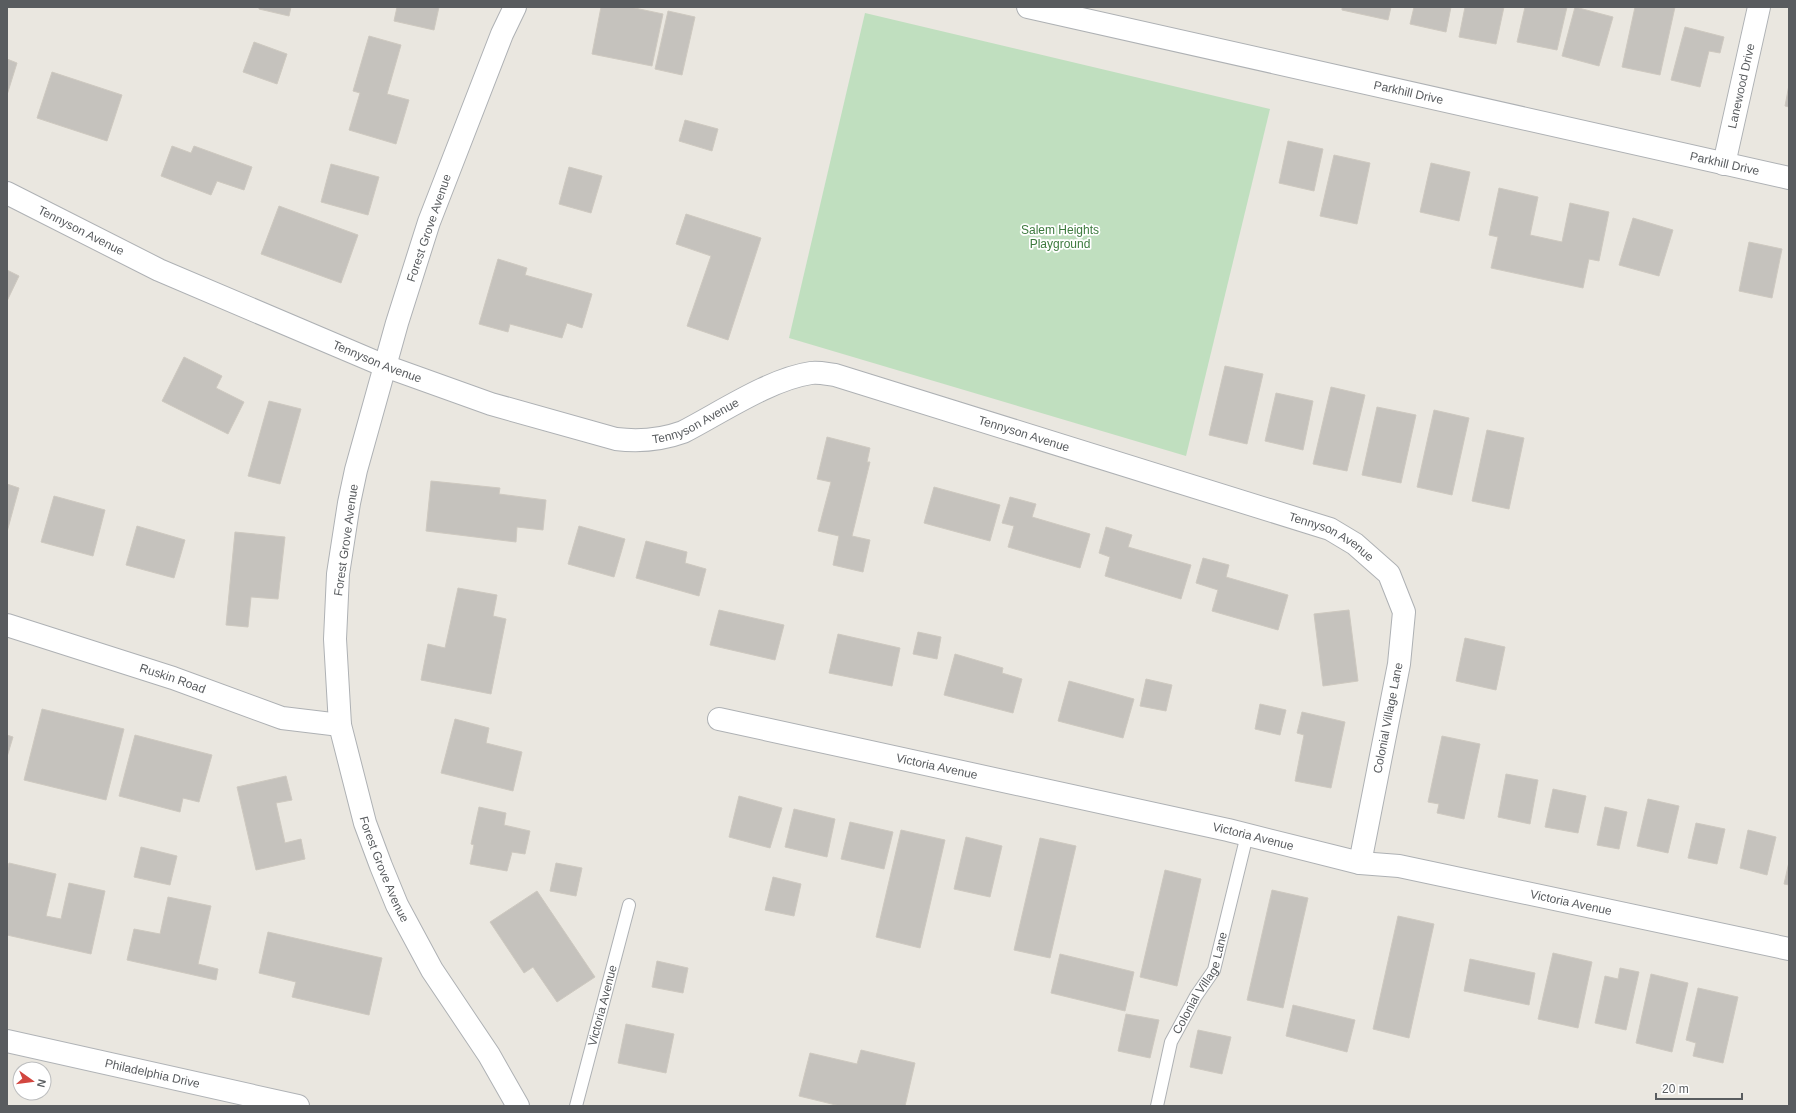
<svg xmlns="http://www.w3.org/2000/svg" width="1796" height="1113" viewBox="0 0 1796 1113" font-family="Arial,sans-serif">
<rect width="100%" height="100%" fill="#eae7e0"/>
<path fill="#c0dfbf" d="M 865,13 L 1270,109 L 1186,456 L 789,338 Z"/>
<path fill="#c5c2bd" stroke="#cec9c0" d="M 259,7 L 291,7 L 289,16 L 259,9 Z
M 397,7 L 439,7 L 434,30 L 394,21 Z
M 601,7 L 630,7 L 663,14 L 652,66 L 592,54 Z
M 1342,7 L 1391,7 L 1388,20 L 1342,10 Z
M 1414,7 L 1451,7 L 1446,32 L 1410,24 Z
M 1465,7 L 1504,7 L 1496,44 L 1459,37 Z
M 1525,7 L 1567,7 L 1557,50 L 1517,42 Z
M 1575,7 L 1613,17 L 1599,66 L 1562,56 Z
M 1635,7 L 1675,7 L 1660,75 L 1622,67 Z
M 668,11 L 695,17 L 682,75 L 655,69 Z
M 1685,27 L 1724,37 L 1720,53 L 1709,51 L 1700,87 L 1671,80 Z
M 369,36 L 401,45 L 387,94 L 409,100 L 396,144 L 349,130 L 360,93 L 353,91 Z
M 254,42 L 287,54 L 277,84 L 243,72 Z
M 7,59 L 17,63 L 7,95 Z
M 52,72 L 122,95 L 107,141 L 37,118 Z
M 1789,85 L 1789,107 L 1785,106 Z
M 685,120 L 718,129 L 712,151 L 679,141 Z
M 1288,141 L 1323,149 L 1314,191 L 1279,183 Z
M 172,146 L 191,153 L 194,146 L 252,167 L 244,190 L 217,181 L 211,195 L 161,176 Z
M 1334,155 L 1370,163 L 1357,224 L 1320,216 Z
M 1431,163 L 1470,172 L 1459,221 L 1420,212 Z
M 331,164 L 379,177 L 368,215 L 321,202 Z
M 569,167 L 602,176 L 591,213 L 559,204 Z
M 1499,188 L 1538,197 L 1530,235 L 1562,242 L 1570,203 L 1609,212 L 1599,261 L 1589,259 L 1583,288 L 1491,268 L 1498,237 L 1489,235 Z
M 279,206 L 358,235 L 341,283 L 261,254 Z
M 686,214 L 761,238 L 728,340 L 687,326 L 711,256 L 676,244 Z
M 1633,218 L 1673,230 L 1659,276 L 1619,265 Z
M 1749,242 L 1782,249 L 1772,298 L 1739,291 Z
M 498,259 L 527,268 L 525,275 L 592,294 L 582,328 L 567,323 L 562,338 L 510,324 L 508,332 L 479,324 Z
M 7,270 L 19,276 L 7,301 Z
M 184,357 L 222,376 L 216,388 L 244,402 L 228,434 L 162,401 Z
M 1225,366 L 1263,374 L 1247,444 L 1209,435 Z
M 1331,387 L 1365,395 L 1347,471 L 1313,464 Z
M 1276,393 L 1313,401 L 1303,450 L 1265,441 Z
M 269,401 L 301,409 L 280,484 L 248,476 Z
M 1377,407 L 1416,415 L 1401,483 L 1362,475 Z
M 1434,410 L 1469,418 L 1452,495 L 1417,487 Z
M 1487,430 L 1524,438 L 1509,509 L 1472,501 Z
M 827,437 L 870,448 L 867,462 L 870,462 L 852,536 L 870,540 L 863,572 L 833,565 L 839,536 L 818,531 L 831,482 L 817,479 Z
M 431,481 L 500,488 L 499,494 L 546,500 L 543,530 L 517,527 L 516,542 L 426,531 Z
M 7,484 L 19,488 L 7,532 Z
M 934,487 L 1000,505 L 990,541 L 924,523 Z
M 54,496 L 105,510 L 93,556 L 41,542 Z
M 1010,497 L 1036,504 L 1032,517 L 1090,534 L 1080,568 L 1008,547 L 1014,526 L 1002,523 Z
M 137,526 L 185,540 L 174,578 L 126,565 Z
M 579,526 L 625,539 L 614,577 L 568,564 Z
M 1106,527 L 1132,535 L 1128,547 L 1191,565 L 1181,599 L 1105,576 L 1110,557 L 1099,553 Z
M 235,532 L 285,537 L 278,599 L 251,597 L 248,627 L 226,625 Z
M 646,541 L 687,552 L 685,563 L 706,569 L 699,596 L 636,578 Z
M 1203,558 L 1229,565 L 1226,577 L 1288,595 L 1278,630 L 1212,611 L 1218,590 L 1196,583 Z
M 458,588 L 497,595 L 493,616 L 506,619 L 491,694 L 421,680 L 428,644 L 445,648 Z
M 719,610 L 784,625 L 775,660 L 710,645 Z
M 1349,610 L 1358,681 L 1323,686 L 1314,614 Z
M 918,632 L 941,637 L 937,659 L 913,654 Z
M 838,634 L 900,648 L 892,686 L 829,673 Z
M 1465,638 L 1505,647 L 1496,690 L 1456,681 Z
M 955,654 L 1003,668 L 1002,673 L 1022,679 L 1013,713 L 944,695 Z
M 1146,679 L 1172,685 L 1166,711 L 1140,706 Z
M 1069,681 L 1134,699 L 1123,738 L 1058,721 Z
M 1260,704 L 1286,710 L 1280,735 L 1255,729 Z
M 42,709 L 124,729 L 106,800 L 24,780 Z
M 1302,712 L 1345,722 L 1331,788 L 1295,781 L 1304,735 L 1297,733 Z
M 455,719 L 489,728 L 486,743 L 522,752 L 513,791 L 441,773 Z
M 7,735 L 13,737 L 7,757 Z
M 135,735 L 212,755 L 199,802 L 183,798 L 180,812 L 119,796 Z
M 1442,736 L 1480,744 L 1464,819 L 1437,813 L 1439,804 L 1428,802 Z
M 1506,774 L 1538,780 L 1530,824 L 1498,817 Z
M 286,776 L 292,800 L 276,803 L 285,843 L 301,839 L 305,859 L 256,870 L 237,787 Z
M 1553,789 L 1586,796 L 1578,833 L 1545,827 Z
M 739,796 L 782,808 L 770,848 L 729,837 Z
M 1648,799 L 1679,806 L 1668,853 L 1637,846 Z
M 479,807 L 506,813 L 504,825 L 530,831 L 525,854 L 512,852 L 507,871 L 470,864 L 474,845 L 471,844 Z
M 1605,807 L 1627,812 L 1619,849 L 1597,845 Z
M 794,809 L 835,819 L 827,857 L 785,847 Z
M 850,822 L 893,832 L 884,869 L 841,859 Z
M 1696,823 L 1725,829 L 1717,864 L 1688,858 Z
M 901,830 L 945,840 L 920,948 L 876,937 Z
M 1748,830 L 1776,837 L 1767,875 L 1740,868 Z
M 966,837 L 1002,846 L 990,897 L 954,889 Z
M 1040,838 L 1076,846 L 1050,958 L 1014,950 Z
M 141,847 L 177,856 L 170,885 L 134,877 Z
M 1789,862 L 1789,885 L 1784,884 Z
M 9,863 L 56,874 L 46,916 L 61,919 L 69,883 L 105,891 L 91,954 L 7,935 L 7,871 Z
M 556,863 L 582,868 L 576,896 L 550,891 Z
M 1165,870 L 1201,879 L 1177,986 L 1140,977 Z
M 773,877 L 801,884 L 794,916 L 765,910 Z
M 1272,890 L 1308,898 L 1283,1008 L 1247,1000 Z
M 537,891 L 595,977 L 557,1002 L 533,967 L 524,973 L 490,922 Z
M 168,897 L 211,906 L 198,964 L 218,969 L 216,980 L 127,960 L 134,929 L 160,934 Z
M 1398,916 L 1434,924 L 1409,1038 L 1373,1029 Z
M 268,932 L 382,958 L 369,1015 L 292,997 L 296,982 L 259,973 Z
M 1553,953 L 1592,962 L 1578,1028 L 1538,1019 Z
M 1060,954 L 1134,972 L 1125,1011 L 1051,993 Z
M 1470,959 L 1535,973 L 1529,1005 L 1464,991 Z
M 657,961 L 688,968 L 683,993 L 652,987 Z
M 1620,968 L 1639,972 L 1626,1030 L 1595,1023 L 1605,976 L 1618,979 Z
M 1651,974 L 1688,983 L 1672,1052 L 1636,1043 Z
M 1698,988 L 1738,997 L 1723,1063 L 1693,1056 L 1696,1043 L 1686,1040 Z
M 1293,1005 L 1355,1020 L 1347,1052 L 1286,1036 Z
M 1126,1014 L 1159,1020 L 1150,1058 L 1118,1051 Z
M 626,1024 L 674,1034 L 666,1073 L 618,1063 Z
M 1198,1030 L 1231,1037 L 1222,1074 L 1190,1067 Z
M 861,1050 L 915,1063 L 905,1106 L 840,1106 L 799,1096 L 810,1053 L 857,1064 Z"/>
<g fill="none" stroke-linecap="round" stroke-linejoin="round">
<g stroke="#aeb1b4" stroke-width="14">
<g id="lane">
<path id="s1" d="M 576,1106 L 629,905"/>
<path id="s2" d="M 1157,1106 L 1171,1042 L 1196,996 L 1214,970 L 1247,835"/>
</g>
</g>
<g stroke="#aeb1b4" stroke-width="24">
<g id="street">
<path id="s3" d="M 515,7 L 502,34 L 429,222 L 397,323 L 356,470 L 349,503 L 338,574 L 335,639 L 340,725 L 365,823 L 381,866 L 397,905 L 432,970 L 489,1055 L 518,1106"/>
<path id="s4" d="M 1028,7 L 1789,178"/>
<path id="s5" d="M 1724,164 L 1759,7"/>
<path id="s6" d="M 7,193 L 159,270 L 385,366 L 491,404 L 616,439 C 640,442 661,440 683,432 C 720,413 770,379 811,373 C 819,372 827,374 835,375 L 1330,529 L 1355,544 L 1389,574 L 1404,612 L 1399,664 L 1360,863"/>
<path id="s7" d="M 7,625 L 173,678 L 282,718 L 340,725"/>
<path id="s8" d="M 719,719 L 1228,830 L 1360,863 L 1399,866 L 1789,949"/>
</g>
</g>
<g stroke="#b0b3b6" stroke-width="24">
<g id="secondary">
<path id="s9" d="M 7,1041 L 298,1106"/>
</g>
</g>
<use href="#lane" stroke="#fff" stroke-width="12"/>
<use href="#street" stroke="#fff" stroke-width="22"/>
<use href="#secondary" stroke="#fff" stroke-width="22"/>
</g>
<g text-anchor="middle" stroke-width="3.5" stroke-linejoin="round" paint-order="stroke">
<g font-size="12" fill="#595c5f" stroke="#fff">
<text dy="4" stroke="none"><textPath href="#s5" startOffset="80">Lanewood Drive</textPath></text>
<text dy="4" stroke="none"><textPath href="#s4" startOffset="390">Parkhill Drive</textPath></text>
<text dy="4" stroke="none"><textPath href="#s4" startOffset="714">Parkhill Drive</textPath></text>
<text transform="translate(429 228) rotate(-71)" y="4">Forest Grove Avenue</text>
<text dy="4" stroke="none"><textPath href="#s6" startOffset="83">Tennyson Avenue</textPath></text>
<text dy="4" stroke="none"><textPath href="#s6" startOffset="407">Tennyson Avenue</textPath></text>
<text dy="4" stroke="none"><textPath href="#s6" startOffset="742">Tennyson Avenue</textPath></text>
<text dy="4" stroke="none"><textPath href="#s6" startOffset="1090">Tennyson Avenue</textPath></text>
<text dy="4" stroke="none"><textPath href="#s6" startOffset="1415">Tennyson Avenue</textPath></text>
<text transform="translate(346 540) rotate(-82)" y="4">Forest Grove Avenue</text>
<text dy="4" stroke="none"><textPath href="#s7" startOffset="174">Ruskin Road</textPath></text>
<text transform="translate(1388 718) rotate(-79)" y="4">Colonial Village Lane</text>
<text dy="4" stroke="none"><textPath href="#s8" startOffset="223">Victoria Avenue</textPath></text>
<text dy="4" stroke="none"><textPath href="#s8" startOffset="547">Victoria Avenue</textPath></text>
<text dy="4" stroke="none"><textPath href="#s3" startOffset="898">Forest Grove Avenue</textPath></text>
<text dy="4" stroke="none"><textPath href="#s8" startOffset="872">Victoria Avenue</textPath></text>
<text dy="4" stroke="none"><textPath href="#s2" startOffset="132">Colonial Village Lane</textPath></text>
<text dy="4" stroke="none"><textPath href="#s1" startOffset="104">Victoria Avenue</textPath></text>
<text dy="4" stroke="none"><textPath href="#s9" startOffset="149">Philadelphia Drive</textPath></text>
</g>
<g font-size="12" fill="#3d7a3e" stroke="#fff">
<text x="1060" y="234">Salem Heights<tspan x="1060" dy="14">Playground</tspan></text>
</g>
</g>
<rect width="1796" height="1113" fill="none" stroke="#595c5f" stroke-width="16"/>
<g transform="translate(32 1081) rotate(104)"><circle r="19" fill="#ffffff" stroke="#bdbebf"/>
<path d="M0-3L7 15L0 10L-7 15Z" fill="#d2463f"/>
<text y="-6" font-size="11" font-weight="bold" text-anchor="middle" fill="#595c5f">N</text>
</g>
<path d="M1656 1093v6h86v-6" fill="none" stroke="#595c5f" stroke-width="2"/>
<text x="1662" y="1093" font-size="12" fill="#595c5f" stroke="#ffffff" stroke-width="3" paint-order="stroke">20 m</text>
</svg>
